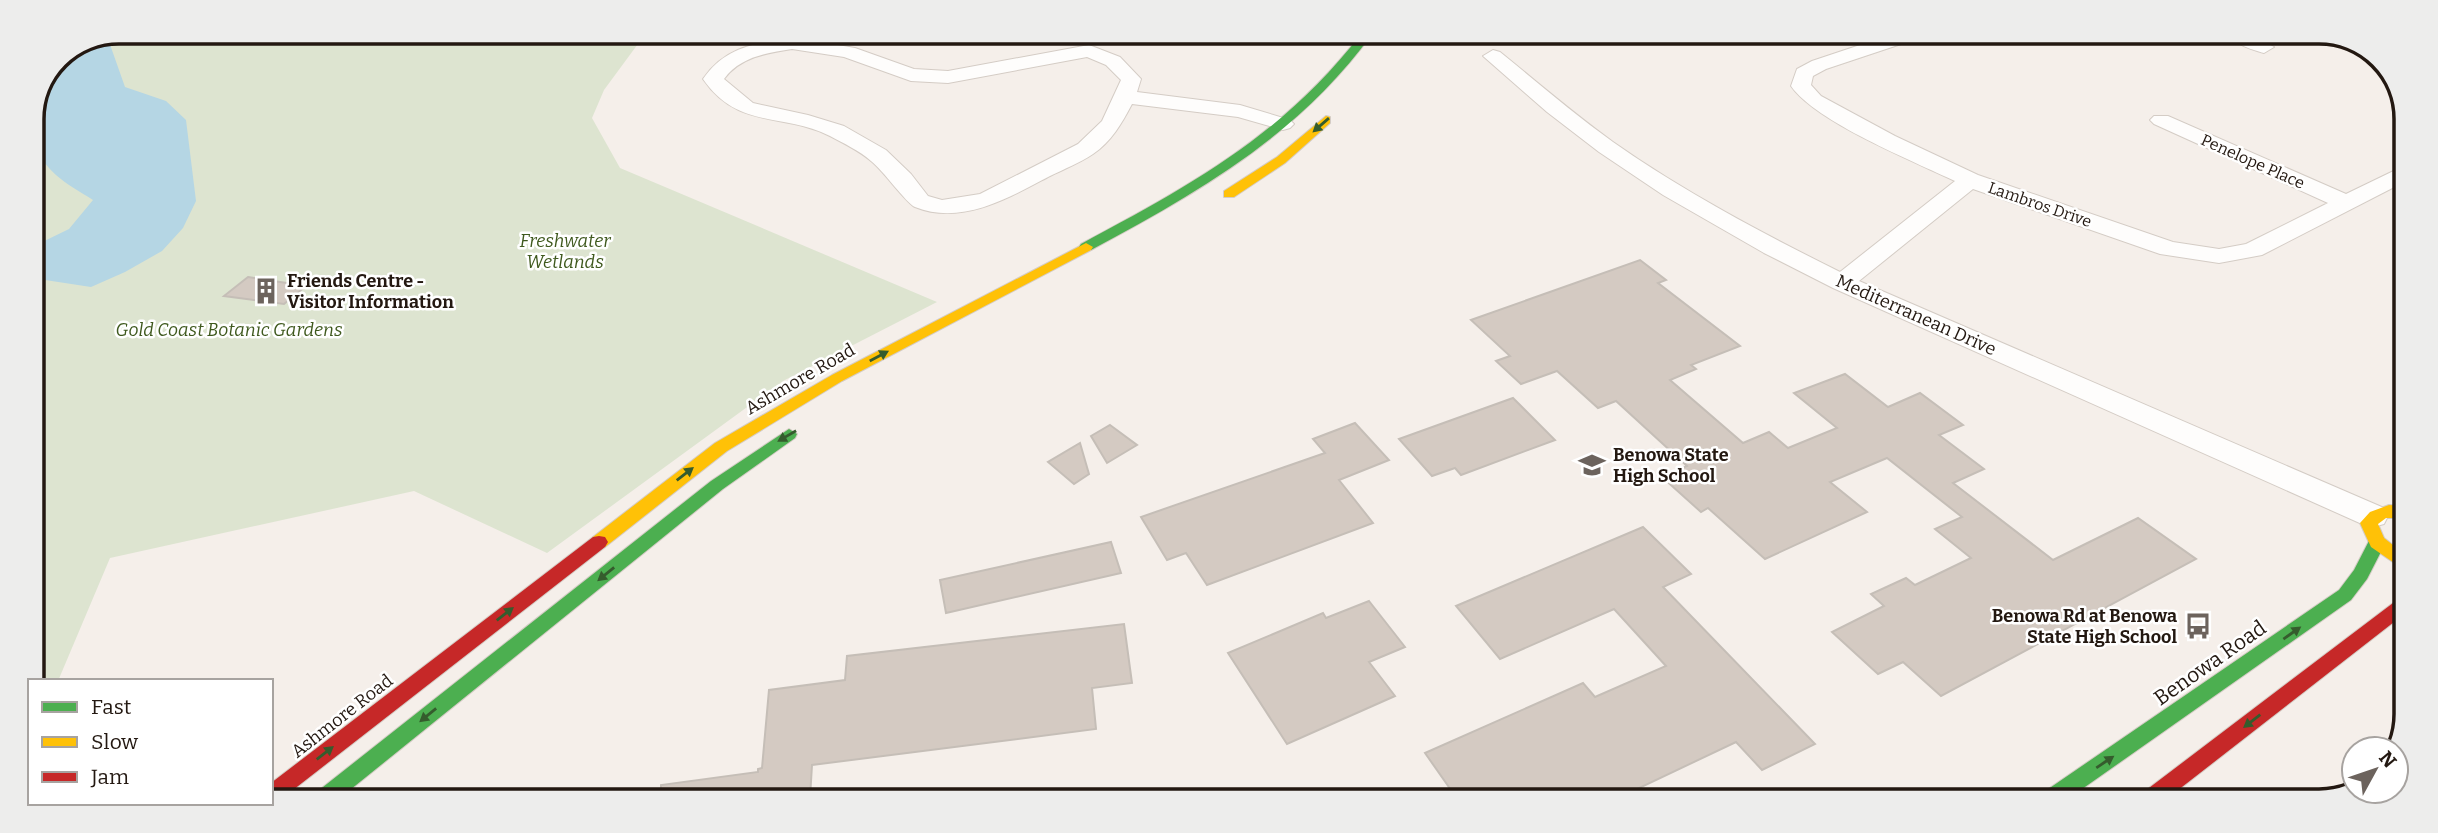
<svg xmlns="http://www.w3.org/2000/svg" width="2438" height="833" viewBox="0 0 2438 833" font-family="Bitter,serif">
<rect width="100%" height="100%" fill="#f5efea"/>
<path fill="#dde4d0" d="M 118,32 L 646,33 L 604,90 L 592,118 L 620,168 L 937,302 L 783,381 L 547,553 L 414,491 L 110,558 L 58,681 L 32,681 L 32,113 L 57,57 Z"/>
<path fill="#b5d6e4" d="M 107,36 L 125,87 L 166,101 L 186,120 L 196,201 L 183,228 L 162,251 L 125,272 L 91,287 L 32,278 L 32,247 L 69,229 L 93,200 C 81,192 67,185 56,175 C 13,135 37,101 57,57 Z"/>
<path fill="#d4cac2" stroke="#c5beb7" stroke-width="2" d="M 1640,260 L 1666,280 L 1658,283 L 1740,346 L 1691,365 L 1696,369 L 1670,380 L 1743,443 L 1769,432 L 1788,448 L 1837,428 L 1794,393 L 1845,374 L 1888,407 L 1920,393 L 1963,425 L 1939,435 L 1984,469 L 1953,483 L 2053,560 L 2138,518 L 2196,559 L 1941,696 L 1903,662 L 1878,674 L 1832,632 L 1884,606 L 1871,594 L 1906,578 L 1915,585 L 1971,558 L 1935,529 L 1962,517 L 1887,458 L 1830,482 L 1867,512 L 1765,559 L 1708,508 L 1701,512 L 1662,477 L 1687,466 L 1616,401 L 1598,408 L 1557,371 L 1521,384 L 1496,361 L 1510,356 L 1471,320 Z
M 248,277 L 306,286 L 284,304 L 224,296 Z
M 1513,398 L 1555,440 L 1461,475 L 1455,468 L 1432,476 L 1399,439 Z
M 1355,423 L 1389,460 L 1339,480 L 1373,523 L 1207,585 L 1186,553 L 1167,560 L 1141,517 L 1325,453 L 1313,439 Z
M 1110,425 L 1137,445 L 1107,463 L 1091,436 Z
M 1080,443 L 1089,474 L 1074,484 L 1048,462 Z
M 1643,527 L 1691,574 L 1663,587 L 1815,744 L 1762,770 L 1736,742 L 1614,800 L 1458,800 L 1425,753 L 1583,683 L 1595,697 L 1666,666 L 1614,609 L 1500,659 L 1456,606 Z
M 1111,542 L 1121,573 L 946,613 L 940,580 Z
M 1369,601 L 1405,647 L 1369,662 L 1395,696 L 1287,744 L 1228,653 L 1323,613 L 1326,618 Z
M 1124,624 L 1132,683 L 1092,688 L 1096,729 L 812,765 L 810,798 L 661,798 L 661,785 L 758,772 L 758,769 L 762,768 L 769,690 L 845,680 L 847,656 Z"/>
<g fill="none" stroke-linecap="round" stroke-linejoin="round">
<g stroke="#d4ccc5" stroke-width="2">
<path id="street" d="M 1890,35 L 1918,35 L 1916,39 L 1826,69 L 1813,76 L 1811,85 L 1821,96 L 1895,136 L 1978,175 L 2173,242 L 2219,249 L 2246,244 L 2328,203 L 2154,124 L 2150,120 L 2154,116 L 2168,116 L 2346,194 L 2406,165 L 2406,181 L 2262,255 L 2219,263 L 2160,254 L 1973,189 L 1859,281 L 2384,508 L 2388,516 L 2384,524 L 2373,527 L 2362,524 L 1833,288 L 1764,253 L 1663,195 L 1599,152 L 1547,112 L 1483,56 L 1493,50 L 1500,52 C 1537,82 1574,114 1613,142 C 1684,192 1762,233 1840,272 L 1955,181 C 1913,161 1816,122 1791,86 L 1797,69 L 1812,61 Z
M 2231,36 L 2255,36 L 2274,47 L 2264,53 C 2253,50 2236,45 2231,36 Z
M 792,37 L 855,48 L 914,69 L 948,71 L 1089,45 L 1120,57 L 1141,79 L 1137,92 L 1240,105 L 1290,120 L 1294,124 L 1290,128 L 1283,130 L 1238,117 L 1132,104 C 1122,123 1111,142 1093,154 C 1080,163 1064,169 1050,176 C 1010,197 962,226 915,207 C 906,203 883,170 871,161 C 860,151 843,143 830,136 C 782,112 738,130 703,79 C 726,46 755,44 792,37 ZM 792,49 L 844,57 L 911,81 L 948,83 L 1087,57 L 1106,65 L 1121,80 L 1102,121 L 1078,144 L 980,194 L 942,200 L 928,196 L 911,174 L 886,150 L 844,126 L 808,115 L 753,103 L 724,79 C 740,57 766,53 792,49 Z"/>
</g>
<g stroke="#d4ccc5" stroke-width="2">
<path id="fast" d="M 1361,34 L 1372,34 C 1299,135 1199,192 1091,250 L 1081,250 L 1079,247 L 1081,244 C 1191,185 1283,135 1361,34 Z
M 789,429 L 797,434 L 795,438 L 723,489 L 340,798 L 315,797 L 318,791 L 711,481 Z
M 2377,536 L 2383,537 L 2386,542 L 2367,579 L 2351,600 L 2065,801 L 2038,801 L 2041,794 L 2339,590 L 2354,570 L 2371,537 Z"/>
</g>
<g stroke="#d4ccc5" stroke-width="2">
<path id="slow" d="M 1326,116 L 1330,117 L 1330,123 L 1285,163 L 1234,197 L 1224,197 L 1224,191 L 1277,157 Z
M 1086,243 L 1093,247 L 1091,250 L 842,381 L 727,451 L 605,547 L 593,547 L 590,542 L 593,537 L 715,443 L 832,375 Z
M 2389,505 L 2404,506 L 2404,518 L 2386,518 L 2378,524 L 2384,538 L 2403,553 L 2403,569 L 2371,547 L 2360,523 L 2370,512 Z"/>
</g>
<g stroke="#d4ccc5" stroke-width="2">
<path id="jam" d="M 599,536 L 605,537 L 608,542 L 605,547 L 284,797 L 271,797 L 271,783 L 593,537 Z
M 2403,598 L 2403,615 L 2164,801 L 2138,801 L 2141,794 L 2397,600 Z"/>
</g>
<use href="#street" fill="#fefdfc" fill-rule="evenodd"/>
<use href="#fast" fill="#4caf50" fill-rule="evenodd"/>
<use href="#slow" fill="#ffc107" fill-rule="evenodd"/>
<use href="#jam" fill="#c62828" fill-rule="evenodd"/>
</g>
<defs><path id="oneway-solid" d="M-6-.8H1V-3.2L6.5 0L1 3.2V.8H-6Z" transform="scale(1.75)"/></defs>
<g fill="#355c2d">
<use href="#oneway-solid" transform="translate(1321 125) rotate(139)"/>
<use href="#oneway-solid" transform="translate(879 356) rotate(-28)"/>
<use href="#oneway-solid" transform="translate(787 436) rotate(150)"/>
<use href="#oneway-solid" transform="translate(685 474) rotate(-38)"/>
<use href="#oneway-solid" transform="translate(606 574) rotate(141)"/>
<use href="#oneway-solid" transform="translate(505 614) rotate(-38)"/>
<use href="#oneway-solid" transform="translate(2292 633) rotate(-35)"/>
<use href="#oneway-solid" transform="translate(428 715) rotate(141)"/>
<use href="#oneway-solid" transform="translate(2252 721) rotate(142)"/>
<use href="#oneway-solid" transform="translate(325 753) rotate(-38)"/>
<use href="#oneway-solid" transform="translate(2105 762) rotate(-34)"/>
</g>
<defs>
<g id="building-bare" transform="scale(2.1)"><path d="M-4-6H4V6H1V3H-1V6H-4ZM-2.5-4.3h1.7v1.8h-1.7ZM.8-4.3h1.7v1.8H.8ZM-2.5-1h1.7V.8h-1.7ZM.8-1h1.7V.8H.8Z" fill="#6c635d" stroke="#fff" stroke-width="2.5" paint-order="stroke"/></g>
<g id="school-bare" transform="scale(2.1)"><path d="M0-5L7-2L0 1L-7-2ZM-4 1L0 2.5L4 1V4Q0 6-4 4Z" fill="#6c635d" stroke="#fff" stroke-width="2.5" paint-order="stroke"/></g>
<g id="bus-bare" transform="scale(2.1)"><path d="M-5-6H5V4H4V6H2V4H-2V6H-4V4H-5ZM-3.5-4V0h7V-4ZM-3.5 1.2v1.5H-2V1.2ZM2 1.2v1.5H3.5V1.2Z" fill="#6c635d" stroke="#fff" stroke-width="2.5" paint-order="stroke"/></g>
</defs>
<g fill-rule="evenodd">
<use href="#building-bare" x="266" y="291"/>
<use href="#school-bare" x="1592" y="465"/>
<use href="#bus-bare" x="2198" y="626"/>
</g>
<g text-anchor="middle" stroke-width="5" stroke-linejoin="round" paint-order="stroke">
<g font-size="16" fill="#231811" stroke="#fff">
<text transform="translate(2253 161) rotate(24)" y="6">Penelope Place</text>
<text transform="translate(2040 204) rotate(19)" y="6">Lambros Drive</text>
</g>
<g font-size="18" font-style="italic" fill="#3f591e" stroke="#fff">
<text x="565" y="247">Freshwater<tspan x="565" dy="21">Wetlands</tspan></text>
<text x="229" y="336">Gold Coast Botanic Gardens</text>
</g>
<g font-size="18" font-weight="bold" fill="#231811" stroke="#fff" text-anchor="start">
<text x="287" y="287">Friends Centre -<tspan x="287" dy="21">Visitor Information</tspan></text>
<text x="1613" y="461">Benowa State<tspan x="1613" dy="21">High School</tspan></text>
<text x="2177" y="622" text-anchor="end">Benowa Rd at Benowa<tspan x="2177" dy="21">State High School</tspan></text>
</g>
<g font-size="18" fill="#231811" stroke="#fff">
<text transform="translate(1916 315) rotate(24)" y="6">Mediterranean Drive</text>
<text transform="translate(800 379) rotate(-30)" y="6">Ashmore Road</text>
<text transform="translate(342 716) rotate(-38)" y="6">Ashmore Road</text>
</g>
<g font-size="21" fill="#231811" stroke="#fff">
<text transform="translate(2210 663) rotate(-35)" y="7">Benowa Road</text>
</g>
</g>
<path d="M0 0H2438V833H0ZM119 44H2319A75 75 0 0 1 2394 119V714A75 75 0 0 1 2319 789H119A75 75 0 0 1 44 714V119A75 75 0 0 1 119 44Z" fill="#ededec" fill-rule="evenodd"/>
<path fill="none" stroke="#231811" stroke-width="3.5" d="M119 44H2319A75 75 0 0 1 2394 119V714A75 75 0 0 1 2319 789H119A75 75 0 0 1 44 714V119A75 75 0 0 1 119 44Z"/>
<rect x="28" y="679" width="245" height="126" fill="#ffffff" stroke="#a7a3a0" stroke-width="2"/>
<rect x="42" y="702" width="35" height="10" fill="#4caf50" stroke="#a7a3a0" stroke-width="2"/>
<text x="91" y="714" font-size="21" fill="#231811">Fast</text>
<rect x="42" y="737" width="35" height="10" fill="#ffc107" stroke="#a7a3a0" stroke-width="2"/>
<text x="91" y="749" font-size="21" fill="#231811">Slow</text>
<rect x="42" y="772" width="35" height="10" fill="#c62828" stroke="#a7a3a0" stroke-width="2"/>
<text x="91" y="784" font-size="21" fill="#231811">Jam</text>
<g transform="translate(2375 770) rotate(50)"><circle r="33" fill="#ffffff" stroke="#a7a3a0" stroke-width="2"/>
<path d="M0-5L12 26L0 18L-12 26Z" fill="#6c635d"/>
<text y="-10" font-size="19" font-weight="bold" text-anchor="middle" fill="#231811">N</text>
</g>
</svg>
